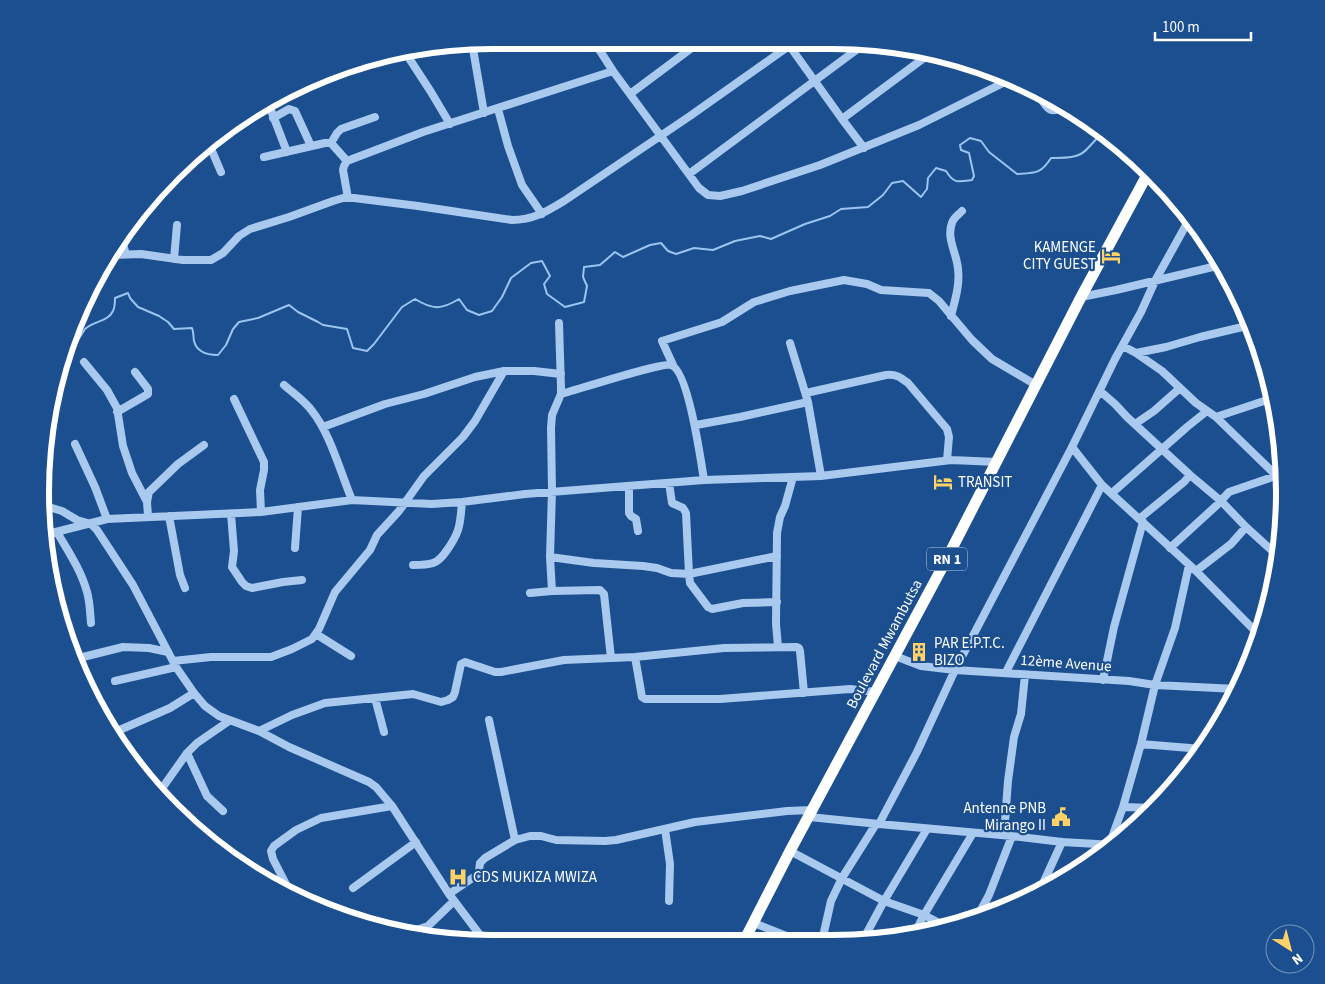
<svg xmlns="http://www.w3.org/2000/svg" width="1325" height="984" viewBox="0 0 1325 984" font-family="'Source Sans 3',sans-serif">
<rect width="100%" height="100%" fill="#1b4f8f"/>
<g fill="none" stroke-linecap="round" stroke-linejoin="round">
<path stroke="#9cc4f0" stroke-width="2" d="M 62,366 L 85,329 C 93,321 108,322 113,311 C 115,307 115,302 115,298 L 128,293 L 130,298 L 138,307 L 159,316 L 168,322 L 174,329 L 192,328 C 194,333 193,335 194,341 C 197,353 208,355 218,355 L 226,345 L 233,329 L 239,322 L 258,318 L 289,305 L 298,312 L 318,322 L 323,325 L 347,329 L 353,348 L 367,351 L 374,344 L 402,307 L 415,299 C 433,310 441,310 459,299 L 467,310 L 479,315 L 492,311 L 502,297 L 511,278 L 531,263 L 542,261 L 550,276 L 544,284 L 547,294 L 565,307 L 584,302 L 587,286 L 583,277 L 584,267 L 600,265 L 615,252 L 623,257 L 650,245 L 661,243 L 668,251 L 676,254 L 694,248 L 713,250 L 735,241 L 760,236 L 771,239 L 805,224 L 830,216 L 841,209 L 868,207 L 883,195 L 892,183 L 903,181 L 921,197 L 927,189 L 928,178 L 936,168 L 946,171 C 954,184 958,182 972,180 L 974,176 L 969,153 L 961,150 L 960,145 L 970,138 L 981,141 L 989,152 L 1017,174 C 1035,173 1041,174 1051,158 C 1064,158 1079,159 1088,148 C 1093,143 1097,137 1103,134"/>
<path stroke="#a9c9ee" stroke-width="8" d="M 593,40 L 613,71 L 699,188 L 708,195 L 720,196 L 742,191 L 820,165 L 919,125 L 1007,81
M 786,41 L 842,119 L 864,148
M 472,43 L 484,113
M 405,52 L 431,92 L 450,124
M 630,94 L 701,41
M 1039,96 C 1047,107 1049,115 1063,107
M 267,100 L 287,152
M 498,109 L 508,146 L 522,185 L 542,214
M 273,118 L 289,109 L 295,111 L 311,146
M 842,119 L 932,52
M 331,143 L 337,133 L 341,129 L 375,117
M 209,144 L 221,172
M 264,157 L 325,143 L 331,143 L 347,161
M 689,174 L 867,42
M 348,198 L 343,170 L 344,166 L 347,161 L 423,132 L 613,71
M 122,242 L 126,254
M 113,255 L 141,254 L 183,260 L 211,260 L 223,253 L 239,236 L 250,229 L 289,217 L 333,201 L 343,198 L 354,198 L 418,206 L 512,220 C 533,220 546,212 564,201 L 690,116 L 796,41
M 174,259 L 177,225
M 1081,297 L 1116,290 L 1221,265
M 951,316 C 955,300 960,285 958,269 C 957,254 946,238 952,223 C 953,218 958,215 962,211
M 790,343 L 808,402 L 821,476
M 1123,346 L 1136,353 L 1166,347 L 1200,337 L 1251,325
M 1136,353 L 1162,371 L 1196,403 L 1216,417 L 1283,482
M 84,362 L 107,390 L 117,408 L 123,446 L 132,473 L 147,502
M 673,365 L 662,341 L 722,322 L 754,302 L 790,291 L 844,280 L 867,284 L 881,290 L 929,293 L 939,301 L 972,340 L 992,359 L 1036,385
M 284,385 C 293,393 305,401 312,411 C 330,433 341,474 352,500
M 1100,391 L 1115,404 L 1127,417 L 1190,475 L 1221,501 L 1246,527 L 1280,558
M 806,393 L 886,375 C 896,374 900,377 908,383 L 947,429 L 949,437 L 947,460
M 561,394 C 576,390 662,362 671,365 C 688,370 701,461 704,480
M 234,399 L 264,462 L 264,470 L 260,490 L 261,512
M 117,412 L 148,394 L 148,389 L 135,372
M 1216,417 L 1273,398
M 1135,424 L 1154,411 L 1180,388
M 696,425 L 740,417 L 808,402
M 323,427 L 385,404 L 424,394 L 475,377 L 504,371 L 534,371 L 561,374
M 75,444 L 95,487 L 107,519
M 1072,447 L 1102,485 L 1196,571 L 1261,637
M 669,483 L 672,503 L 683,508 L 686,513 L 689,574 L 690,583 L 708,607 L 712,609 L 743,603 L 777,602
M 629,486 L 629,513 L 631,516 L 636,519 L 638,531
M 1112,493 L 1187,427 L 1207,411
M 42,505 L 62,511 L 77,520 L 91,524 L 97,530 L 133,585 L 176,667 L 194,693 L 205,706 L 219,716 L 259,731 L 289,747 L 369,782 L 376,787 L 392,806 L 449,894 L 486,943
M 231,514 L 234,551 L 232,567 L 242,582 L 246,586 L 252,588 L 283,582 L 302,580
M 148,516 L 147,502 L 149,492 L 178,464 L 204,445
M 169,516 L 180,575 L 185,588
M 1139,519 L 1184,482 L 1190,475
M 57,532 C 68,551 81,570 87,592 C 90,602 90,613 91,623
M 44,535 L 107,519 L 261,512 L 352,500 L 432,504 L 462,502 L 525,494 L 704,480 L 821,476 L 951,460 L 997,462
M 295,548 L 298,507
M 1170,548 L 1217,505 L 1229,492 L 1284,473
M 550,557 L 594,563 L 643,566 L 657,568 L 671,573 L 689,574 L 777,556
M 413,565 C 420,565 427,565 433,563 C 442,561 455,539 458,530 C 461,521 461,511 462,502
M 1196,571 L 1231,544 L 1246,527
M 552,591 L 550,557 L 552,491 L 551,428 L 552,415 L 561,394 L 561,388 L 559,323
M 530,593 L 552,591 L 600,590 L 604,594 L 611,658
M 1263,627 L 1277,555 L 1281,548
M 316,634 L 351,656
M 778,647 L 776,624 L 777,533 L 780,517 L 785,506 L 793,477
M 895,656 L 921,666 L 955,670 L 1129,681 L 1155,685 L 1237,689
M 635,657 L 642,697 L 645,699 L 720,699 L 850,689 L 876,692
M 75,659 L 123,647 L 149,648 L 168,652
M 173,661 L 211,657 L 271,657 L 292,649 L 312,639 L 319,629 L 335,592 L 370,550 L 377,535 L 399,511 L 424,476 L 463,437 L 475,421 L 504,371
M 1006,672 L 1102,485
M 1103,680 L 1114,627 L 1143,522
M 115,681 L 176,667
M 375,698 L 384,732
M 489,720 L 515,840
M 259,731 L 292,715 L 325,703 L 413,694 L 441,702 L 448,700 L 453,697 L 455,692 L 461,664 L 465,662 L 495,672 L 501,672 L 564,660 L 635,657 L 724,648 L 797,647 L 799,648 L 800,651 L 804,693
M 115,732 L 170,708 L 194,693
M 1141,744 L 1202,749
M 187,753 L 207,796 L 223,811
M 158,794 L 187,753 L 197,743 L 229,721
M 1123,807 L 1154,808
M 809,817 L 879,824 L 1012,836 L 1062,842 L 1114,845
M 879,824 L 917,752 L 955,670 L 1072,447 L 1115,359 L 1141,312 L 1155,281 L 1191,216
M 665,829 L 670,864 L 669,901
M 1004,835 L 1008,781 L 1014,737 L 1021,714 L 1025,675
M 790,851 L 884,901 L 924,915 L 945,926
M 1107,851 L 1123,807 L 1141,744 L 1155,685 L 1175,628 L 1189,565
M 261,880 C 274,881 285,885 293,895
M 353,888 L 416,842
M 289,890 L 273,859 L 271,851 L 274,846 L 296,830 L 321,818 L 392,806
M 1040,890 L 1062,842
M 449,894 L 477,875 L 479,871 L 480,863 L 485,858 L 515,840 L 530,836 L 541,836 L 556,840 L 605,841 L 616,840 L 695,822 L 787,811 L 812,810
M 977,917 L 989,895 L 1012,836
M 754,923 L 799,941
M 405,934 L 428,926 L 454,901
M 914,934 L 924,915 L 973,833
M 863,940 L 884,901 L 927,829
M 822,941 L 831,901 L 842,878 L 876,824"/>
<path stroke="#fff" stroke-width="11" d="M 744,941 L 790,851 L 943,566 L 1081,297 L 1147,175"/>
</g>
<defs>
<g id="hotel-bare" transform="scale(1.5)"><path d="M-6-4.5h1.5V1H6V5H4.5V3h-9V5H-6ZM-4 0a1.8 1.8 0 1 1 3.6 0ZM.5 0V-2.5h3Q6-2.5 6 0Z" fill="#ffd166" stroke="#1b4f8f" stroke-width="2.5" paint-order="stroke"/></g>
<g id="building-bare" transform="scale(1.5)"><path d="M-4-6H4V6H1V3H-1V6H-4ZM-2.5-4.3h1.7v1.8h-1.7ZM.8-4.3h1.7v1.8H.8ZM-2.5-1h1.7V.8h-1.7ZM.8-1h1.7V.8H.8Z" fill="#ffd166" stroke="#1b4f8f" stroke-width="2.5" paint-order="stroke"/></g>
<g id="civic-bare" transform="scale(1.5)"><path d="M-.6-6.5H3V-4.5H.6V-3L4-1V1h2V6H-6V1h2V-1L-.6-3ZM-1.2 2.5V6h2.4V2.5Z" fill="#ffd166" stroke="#1b4f8f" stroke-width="2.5" paint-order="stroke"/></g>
<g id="hospital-bare" transform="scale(1.5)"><path d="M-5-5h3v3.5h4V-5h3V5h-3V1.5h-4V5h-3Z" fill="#ffd166" stroke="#1b4f8f" stroke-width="2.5" paint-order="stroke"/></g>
</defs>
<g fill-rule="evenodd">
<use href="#hotel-bare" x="1111" y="256"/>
<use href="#hotel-bare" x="943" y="482"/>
<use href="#building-bare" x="919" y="652"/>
<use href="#civic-bare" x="1061" y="817"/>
<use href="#hospital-bare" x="458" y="877"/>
</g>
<g text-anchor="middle" stroke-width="4.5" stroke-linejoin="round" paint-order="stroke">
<rect fill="#1b4f8f" stroke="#bbcadd" stroke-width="1" x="927" y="547.5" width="40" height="23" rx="4"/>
<g font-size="14" font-weight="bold" fill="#fff">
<text x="947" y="564">RN 1</text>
</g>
<g font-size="15" fill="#fff" stroke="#1b4f8f" text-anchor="start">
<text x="1096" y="252" text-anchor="end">KAMENGE<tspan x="1096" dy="17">CITY GUEST</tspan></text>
<text x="958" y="487">TRANSIT</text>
<text x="934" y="648">PAR E.P.T.C.<tspan x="934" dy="17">BIZO</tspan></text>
<text x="1046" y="813" text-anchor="end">Antenne PNB<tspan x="1046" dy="17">Mirango II</tspan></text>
<text x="473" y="882">CDS MUKIZA MWIZA</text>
</g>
<g font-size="15" fill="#fff" stroke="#1b4f8f">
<text transform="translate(884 644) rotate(-62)" y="5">Boulevard Mwambutsa</text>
<text transform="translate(1066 663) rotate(4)" y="5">12ème Avenue</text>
</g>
</g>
<path d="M0 0H1325V984H0ZM492 49H833A443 443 0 0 1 1276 492V492A443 443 0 0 1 833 935H492A443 443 0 0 1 49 492V492A443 443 0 0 1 492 49Z" fill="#1b4f8f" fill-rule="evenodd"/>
<path fill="none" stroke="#fff" stroke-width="6" d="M492 49H833A443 443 0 0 1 1276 492V492A443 443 0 0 1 833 935H492A443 443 0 0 1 49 492V492A443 443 0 0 1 492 49Z"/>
<g transform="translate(1290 949) rotate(144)"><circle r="24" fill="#1b4f8f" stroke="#7695bc"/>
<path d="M0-4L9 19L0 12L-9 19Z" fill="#ffd166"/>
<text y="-8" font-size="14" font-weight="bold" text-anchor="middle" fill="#ffffff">N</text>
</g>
<path d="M1155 32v8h96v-8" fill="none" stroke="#ffffff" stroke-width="2.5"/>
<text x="1162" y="32" font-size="15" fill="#ffffff" stroke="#1b4f8f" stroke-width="4" paint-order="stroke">100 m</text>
</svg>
